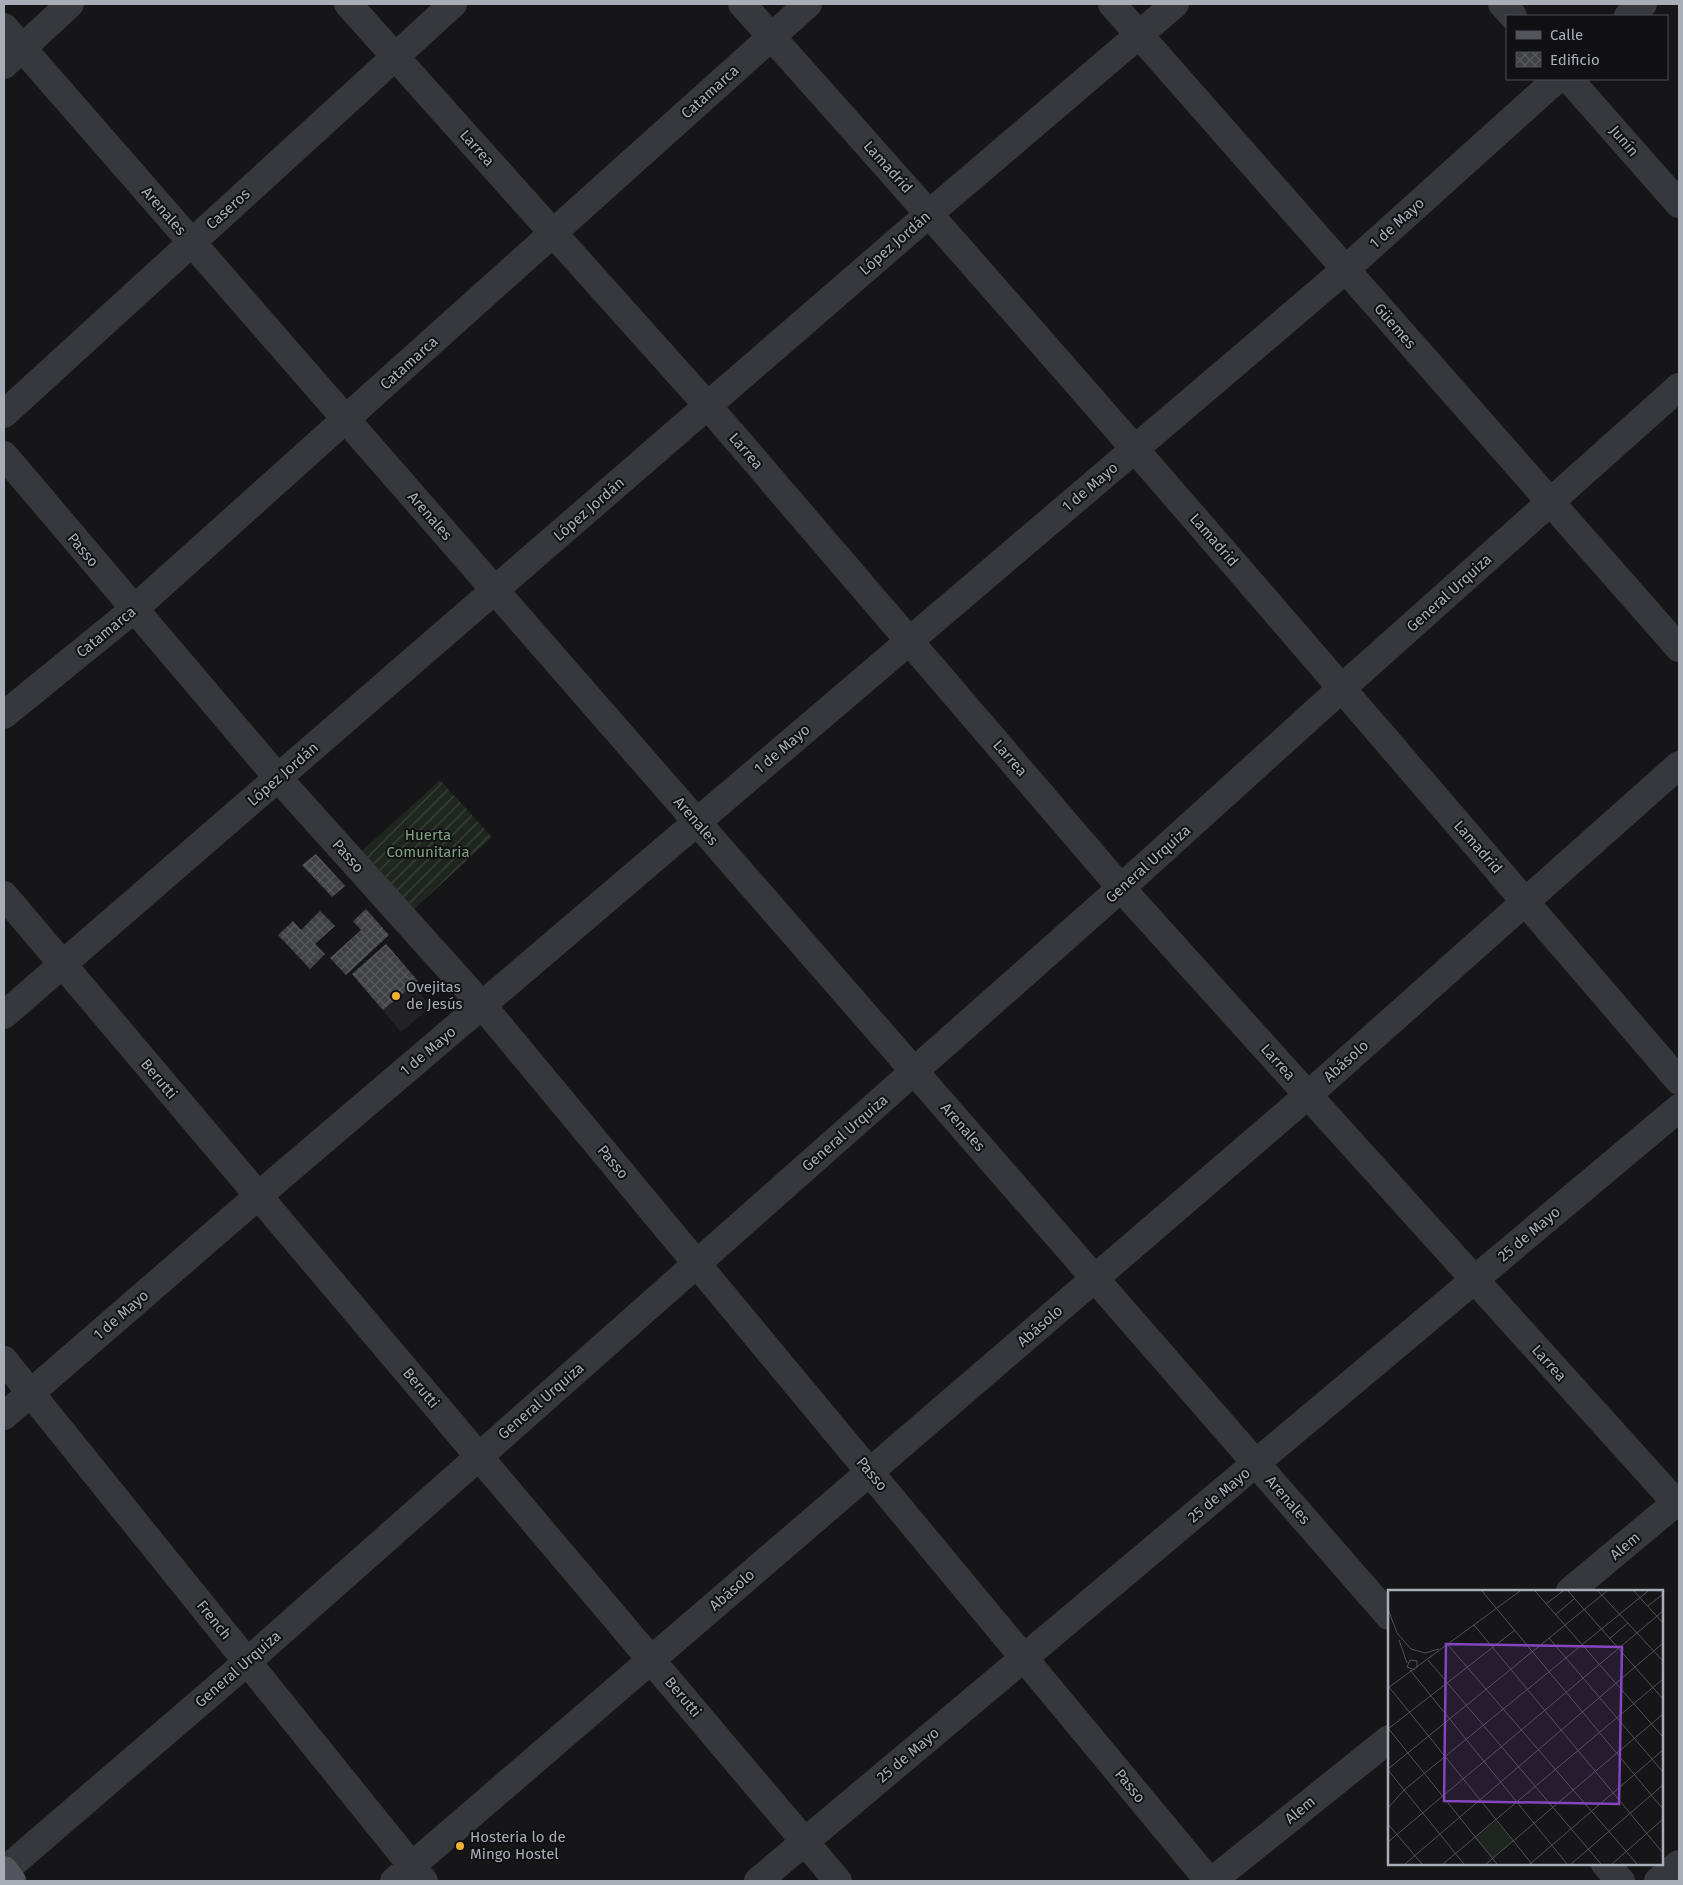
<svg xmlns="http://www.w3.org/2000/svg" width="1683" height="1885" viewBox="0 0 1683 1885" font-family="'Fira Sans',sans-serif">
<defs>
<pattern id="garden-furrows" width="10" height="10" patternUnits="userSpaceOnUse" patternTransform="scale(1.25)"><rect width="10" height="10" fill="#1e261f"/><path d="M-1 1l2-2M0 10L10 0M9 11l2-2" fill="none" stroke="#3c433d"/></pattern>
<pattern id="building-cross-hatch" width="8" height="8" patternUnits="userSpaceOnUse" patternTransform="scale(1.25)"><rect width="8" height="8" fill="#404145"/><path d="M0 0l8 8M0 8l8-8" fill="none" stroke="#595a5e"/></pattern>
</defs>
<rect width="100%" height="100%" fill="#161618"/>
<path fill="#222225" d="M 386,944 L 418,981 L 413,985 L 431,1007 L 401,1032 L 352,974 Z"/>
<path fill="url(#garden-furrows)" d="M 440,780 L 492,837 L 413,910 L 361,852 Z"/>
<path fill="url(#building-cross-hatch)" d="M 316,854 L 345,886 L 332,897 L 302,865 Z
M 366,909 L 389,935 L 346,975 L 330,958 L 361,930 L 353,921 Z
M 320,911 L 335,926 L 315,944 L 325,954 L 310,969 L 278,935 L 293,921 L 301,930 Z
M 386,944 L 418,981 L 383,1010 L 352,974 Z"/>
<g fill="none" stroke-linecap="round" stroke-linejoin="round">
<path stroke="#37383d" stroke-width="28" d="M 348,4 L 708,406 L 1121,888 L 1679,1506
M 742,4 C 1060,358 1369,720 1679,1081
M 1112,4 L 1679,648
M 1502,4 L 1513,16
M 1628,16 L 1643,4
M 4,27 L 1389,1616
M 4,65 L 70,4
M 1569,79 L 1679,204
M 4,414 L 453,4
M 4,455 L 278,778 L 482,1005 L 1209,1881
M 4,715 L 133,610 L 808,4
M 4,895 L 838,1881
M 4,1015 L 930,213 L 1175,4
M 4,1360 L 424,1881
M 4,1416 L 258,1196 L 1346,269 L 1557,79
M 1570,1591 L 1679,1500
M 1605,1864 L 1621,1881
M 4,1871 L 247,1662 L 1121,888 L 1342,688 L 1679,387
M 394,1881 L 1308,1095 L 1679,765
M 758,1881 L 1679,1108
M 1212,1881 L 1389,1739
M 1658,1881 L 1679,1864"/>
<path stroke="#53555c" stroke-width="28" d="M 4,1870 L 12,1881"/>
</g>
<g fill="#f2b134" stroke="#111113" stroke-width="2">
<circle cx="396" cy="996" r="5"/>
<circle cx="460" cy="1846" r="5"/>
</g>
<g text-anchor="middle" stroke-width="4" stroke-linejoin="round" paint-order="stroke">
<g font-size="15" fill="#a8adb8" stroke="#111113">
<text transform="translate(710 92) rotate(-42)" y="5">Catamarca</text>
<text transform="translate(1624 141) rotate(49)" y="5">Junín</text>
<text transform="translate(477 148) rotate(48)" y="5">Larrea</text>
<text transform="translate(888 167) rotate(48)" y="5">Lamadrid</text>
<text transform="translate(228 209) rotate(-42)" y="5">Caseros</text>
<text transform="translate(164 211) rotate(49)" y="5">Arenales</text>
<text transform="translate(1397 223) rotate(-42)" y="5">1 de Mayo</text>
<text transform="translate(895 243) rotate(-41)" y="5">López Jordán</text>
<text transform="translate(1395 326) rotate(49)" y="5">Güemes</text>
<text transform="translate(409 363) rotate(-42)" y="5">Catamarca</text>
<text transform="translate(746 451) rotate(49)" y="5">Larrea</text>
<text transform="translate(1090 487) rotate(-40)" y="5">1 de Mayo</text>
<text transform="translate(589 509) rotate(-41)" y="5">López Jordán</text>
<text transform="translate(430 516) rotate(49)" y="5">Arenales</text>
<text transform="translate(1214 540) rotate(49)" y="5">Lamadrid</text>
<text transform="translate(83 550) rotate(50)" y="5">Passo</text>
<text transform="translate(1449 593) rotate(-42)" y="5">General Urquiza</text>
<text transform="translate(106 632) rotate(-39)" y="5">Catamarca</text>
<text transform="translate(782 749) rotate(-40)" y="5">1 de Mayo</text>
<text transform="translate(1010 758) rotate(49)" y="5">Larrea</text>
<text transform="translate(283 774) rotate(-41)" y="5">López Jordán</text>
<text transform="translate(696 821) rotate(49)" y="5">Arenales</text>
<text transform="translate(1478 847) rotate(49)" y="5">Lamadrid</text>
<text transform="translate(348 856) rotate(48)" y="5">Passo</text>
<text transform="translate(1148 864) rotate(-42)" y="5">General Urquiza</text>
<text transform="translate(428 1051) rotate(-40)" y="5">1 de Mayo</text>
<text transform="translate(1346 1061) rotate(-42)" y="5">Abásolo</text>
<text transform="translate(1278 1062) rotate(48)" y="5">Larrea</text>
<text transform="translate(159 1079) rotate(50)" y="5">Berutti</text>
<text transform="translate(963 1127) rotate(49)" y="5">Arenales</text>
<text transform="translate(845 1133) rotate(-41)" y="5">General Urquiza</text>
<text transform="translate(613 1162) rotate(50)" y="5">Passo</text>
<text transform="translate(1529 1234) rotate(-40)" y="5">25 de Mayo</text>
<text transform="translate(121 1315) rotate(-41)" y="5">1 de Mayo</text>
<text transform="translate(1040 1326) rotate(-41)" y="5">Abásolo</text>
<text transform="translate(1549 1363) rotate(48)" y="5">Larrea</text>
<text transform="translate(421 1388) rotate(50)" y="5">Berutti</text>
<text transform="translate(541 1401) rotate(-41)" y="5">General Urquiza</text>
<text transform="translate(872 1474) rotate(50)" y="5">Passo</text>
<text transform="translate(1219 1495) rotate(-40)" y="5">25 de Mayo</text>
<text transform="translate(1288 1500) rotate(49)" y="5">Arenales</text>
<text transform="translate(1625 1546) rotate(-40)" y="5">Alem</text>
<text transform="translate(732 1590) rotate(-41)" y="5">Abásolo</text>
<text transform="translate(214 1620) rotate(51)" y="5">French</text>
<text transform="translate(238 1669) rotate(-41)" y="5">General Urquiza</text>
<text transform="translate(683 1697) rotate(50)" y="5">Berutti</text>
<text transform="translate(908 1755) rotate(-40)" y="5">25 de Mayo</text>
<text transform="translate(1130 1786) rotate(51)" y="5">Passo</text>
<text transform="translate(1300 1810) rotate(-39)" y="5">Alem</text>
</g>
<g font-size="15" fill="#7fa381" stroke="#111113">
<text x="428" y="840">Huerta<tspan x="428" dy="17">Comunitaria</tspan></text>
</g>
<g font-size="15" fill="#a8adb8" stroke="#111113" text-anchor="start">
<text x="406" y="992">Ovejitas<tspan x="406" dy="17">de Jesús</tspan></text>
<text x="470" y="1842">Hosteria lo de<tspan x="470" dy="17">Mingo Hostel</tspan></text>
</g>
</g>
<g transform="translate(1388 1590)">
<rect width="275" height="275" fill="#161618"/>
<path d="M 108,231 L 125,251 L 105,269 L 87,248 Z" fill="#1e261f"/>
<path fill="none" stroke="#505258" stroke-width="1" d="M 94,1 L 275,219M 147,1 L 275,147M 180,1 L 275,109M 210,1 L 275,71M 246,1 L 275,33M 158,14 L 175,1M 260,16 L 275,4M 0,19 L 9,43 L 23,59 L 37,63 L 51,59M 167,25 L 186,9M 86,35 L 275,263M 161,48 L 275,182M 221,49 L 240,33M 11,50 L 19,73M 60,55 L 249,274M 40,70 L 213,274M 22,80 L 179,274M 27,80 L 19,77 L 22,70 L 29,71 L 29,78M 1,97 L 144,274M 0,98 L 132,1M 0,138 L 109,274M 0,139 L 127,40M 0,179 L 219,1M 0,180 L 76,274M 0,218 L 16,200 L 260,1M 0,234 L 34,274M 0,252 L 275,21M 17,274 L 275,53M 55,274 L 275,89M 98,274 L 275,124M 142,274 L 275,160M 183,274 L 275,195M 224,274 L 275,229"/>
<path fill="#8446be" fill-opacity="0.15" stroke="#8446be" stroke-width="2.5" d="M 58,54 L 234,57 L 231,214 L 56,211 Z"/>
<rect width="275" height="275" fill="none" stroke="#a8adb8" stroke-width="2.5"/>
</g>
<rect width="1683" height="1885" fill="none" stroke="#a8adb8" stroke-width="10"/>
<rect x="1506" y="15" width="162" height="65" fill="#111113" stroke="#4d4f55"/>
<rect x="1516" y="31" width="25" height="8" fill="#53555c" stroke="#4d4f55"/>
<text x="1550" y="40" font-size="15" fill="#a8adb8">Calle</text>
<rect x="1516" y="52" width="25" height="15" fill="url(#building-cross-hatch)" stroke="#4d4f55"/>
<text x="1550" y="65" font-size="15" fill="#a8adb8">Edificio</text>
</svg>
